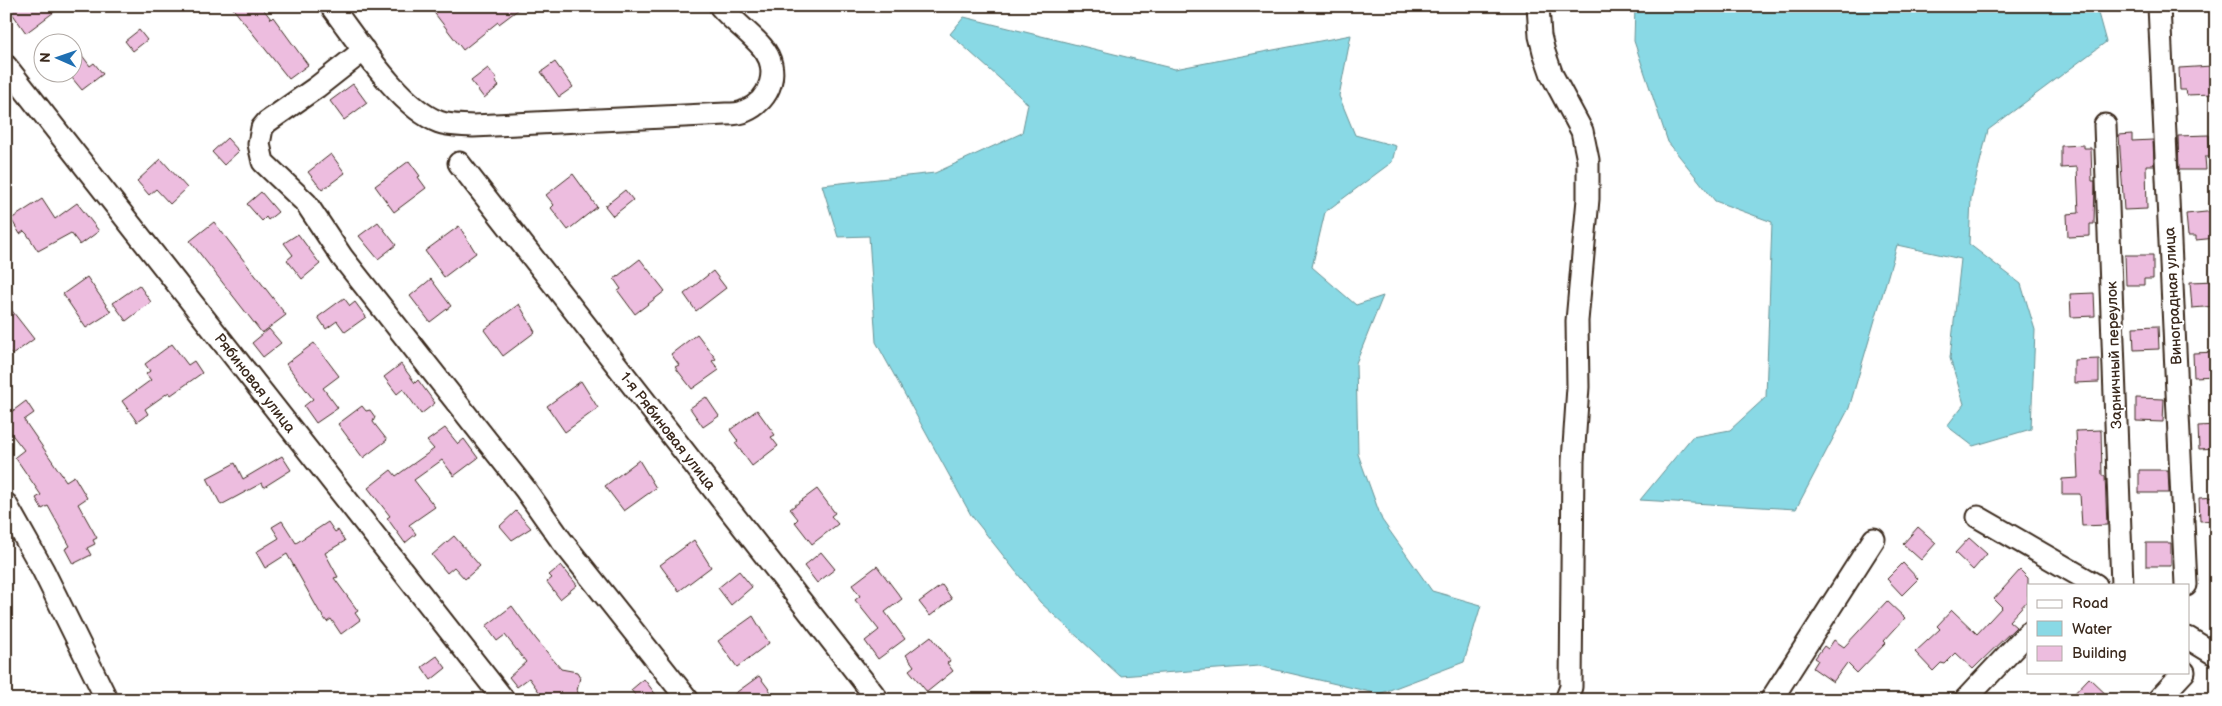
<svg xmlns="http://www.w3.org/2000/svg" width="2222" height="706" viewBox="0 0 2222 706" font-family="'Balsamiq Sans',sans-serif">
<rect width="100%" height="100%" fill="#fff"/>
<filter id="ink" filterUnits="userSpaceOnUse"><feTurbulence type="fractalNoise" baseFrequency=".02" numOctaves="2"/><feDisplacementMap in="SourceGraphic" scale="10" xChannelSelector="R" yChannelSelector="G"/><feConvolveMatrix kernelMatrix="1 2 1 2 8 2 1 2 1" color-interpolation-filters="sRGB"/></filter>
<g filter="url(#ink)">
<path fill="#89d9e5" stroke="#6a9395" d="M 1635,6 L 2096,6 L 2106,42 L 1988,130 L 1971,198 L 1969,244 L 2021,284 L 2035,330 L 2031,429 L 1973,446 L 1947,426 L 1964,404 L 1950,358 L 1961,259 L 1897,245 L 1849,408 L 1796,509 L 1640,500 L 1692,437 L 1730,430 L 1766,397 L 1772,222 L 1715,201 L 1668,142 L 1634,41 Z
M 964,17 L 1175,69 L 1351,35 L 1339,96 L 1355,135 L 1396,146 L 1392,162 L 1325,212 L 1312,267 L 1356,305 L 1383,296 L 1356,363 L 1358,454 L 1382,520 L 1432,591 L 1481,605 L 1464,662 L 1379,694 L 1259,666 L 1120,676 L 1040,602 L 971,515 L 876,342 L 869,236 L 838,237 L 822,185 L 935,173 L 1022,133 L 1028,104 L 950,34 Z"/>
<path fill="#edbddf" stroke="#3b2a1e" d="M 7,6 L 62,6 L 26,33 Z
M 231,6 L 261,6 L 271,19 L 273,17 L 308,65 L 289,79 Z
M 429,6 L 523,6 L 499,24 L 498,22 L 463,50 Z
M 139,30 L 147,40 L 133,51 L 125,41 Z
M 72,42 L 90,66 L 94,63 L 103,74 L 82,90 L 72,78 Z
M 555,62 L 573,87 L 559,97 L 541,72 Z
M 2212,66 L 2213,94 L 2187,95 L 2186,90 L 2180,90 L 2179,68 Z
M 488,68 L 497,79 L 495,81 L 499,86 L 484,98 L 471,81 Z
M 353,84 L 367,103 L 344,120 L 330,101 Z
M 2132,134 L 2132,141 L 2153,140 L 2154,165 L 2146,165 L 2147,209 L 2124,210 L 2119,135 Z
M 2209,135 L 2210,157 L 2205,157 L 2206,170 L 2179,170 L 2178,136 Z
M 227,138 L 239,151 L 224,165 L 212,152 Z
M 2084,145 L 2084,148 L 2091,148 L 2092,181 L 2095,181 L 2094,224 L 2090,224 L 2090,236 L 2068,237 L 2067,214 L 2079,213 L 2077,167 L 2061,168 L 2061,146 Z
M 331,154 L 345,173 L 322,190 L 308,172 Z
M 161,159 L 187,188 L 170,204 L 156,189 L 149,195 L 137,181 Z
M 409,161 L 420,176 L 418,177 L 426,188 L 394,212 L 375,186 Z
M 573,174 L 597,207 L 568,230 L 551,208 L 554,205 L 546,195 Z
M 625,190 L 633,200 L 613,216 L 605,206 Z
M 261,192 L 278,212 L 268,220 L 266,217 L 262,221 L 247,204 Z
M 42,199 L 55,219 L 77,203 L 99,231 L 80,245 L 71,233 L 38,251 L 27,234 L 24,231 L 20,234 L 11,219 Z
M 2216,211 L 2216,238 L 2196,240 L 2196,236 L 2188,236 L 2186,214 Z
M 214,222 L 286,315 L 262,333 L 190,241 Z
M 378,222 L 396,245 L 378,259 L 359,236 Z
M 459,226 L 476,253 L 444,277 L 425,251 Z
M 298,234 L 320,264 L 302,279 L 287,260 L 293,255 L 284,243 Z
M 2125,255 L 2153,255 L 2153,279 L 2144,279 L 2144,285 L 2126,285 Z
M 640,259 L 665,291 L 635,314 L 618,291 L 621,289 L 614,279 Z
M 713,271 L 726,288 L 696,311 L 684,294 Z
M 87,277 L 111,312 L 86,328 L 63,294 Z
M 431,279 L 451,306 L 430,322 L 410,296 Z
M 2216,281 L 2216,306 L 2192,308 L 2190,282 Z
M 139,285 L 151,302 L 126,321 L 113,303 Z
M 2094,293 L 2095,316 L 2071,317 L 2070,294 Z
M 344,298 L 350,306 L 355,302 L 366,317 L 345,332 L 337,321 L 326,329 L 318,317 Z
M 6,303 L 34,339 L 12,355 L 6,347 Z
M 519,304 L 535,332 L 503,356 L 484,330 Z
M 2158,326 L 2159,349 L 2134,350 L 2133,327 Z
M 269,329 L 281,343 L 263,357 L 252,343 Z
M 697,334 L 716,359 L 712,361 L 719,370 L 692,389 L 675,367 L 679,365 L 671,354 Z
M 314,343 L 339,376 L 323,388 L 338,408 L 316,423 L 304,406 L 313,399 L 286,364 Z
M 172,344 L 188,365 L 194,361 L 202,373 L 171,395 L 169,392 L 145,409 L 148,414 L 137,422 L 122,401 L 151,380 L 146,374 L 150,371 L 145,364 Z
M 2216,352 L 2216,376 L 2194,377 L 2193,353 Z
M 2099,359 L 2099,382 L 2074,383 L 2074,360 Z
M 401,364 L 415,383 L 418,380 L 435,403 L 421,414 L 403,389 L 397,394 L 384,377 Z
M 581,381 L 598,408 L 565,432 L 547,406 Z
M 706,397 L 719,416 L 703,427 L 690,408 Z
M 2136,398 L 2164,399 L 2163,422 L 2136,421 Z
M 26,401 L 34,413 L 24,420 L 66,481 L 74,476 L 87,498 L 78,504 L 97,538 L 93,540 L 95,544 L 87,548 L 91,555 L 73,564 L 65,549 L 70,546 L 48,506 L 42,509 L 36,498 L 41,495 L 15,457 L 24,450 L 6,427 L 6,416 Z
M 362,406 L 366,411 L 370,410 L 375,417 L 373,422 L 387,440 L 363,458 L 338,424 Z
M 757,410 L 775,435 L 771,437 L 778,446 L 752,466 L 735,443 L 738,441 L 730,430 Z
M 2216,425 L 2216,448 L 2199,449 L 2198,426 Z
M 445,428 L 458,444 L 464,439 L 478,458 L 454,476 L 442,460 L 414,480 L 435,507 L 409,525 L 416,534 L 405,543 L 387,518 L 390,516 L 368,488 L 391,470 L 396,476 L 434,449 L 427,441 Z
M 2101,430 L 2102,476 L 2105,476 L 2107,525 L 2082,526 L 2080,494 L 2062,494 L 2062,479 L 2078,478 L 2076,431 Z
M 282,456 L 291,470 L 264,487 L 262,483 L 221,505 L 207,478 L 235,463 L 243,479 Z
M 639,460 L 656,488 L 624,511 L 605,486 Z
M 2139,470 L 2168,470 L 2169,493 L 2139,493 Z
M 817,489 L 835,513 L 831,516 L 838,524 L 812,544 L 795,522 L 798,519 L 790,509 Z
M 2216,497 L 2216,520 L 2200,521 L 2199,498 Z
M 516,511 L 531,528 L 512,540 L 500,526 Z
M 282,521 L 296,543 L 328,522 L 335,532 L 338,530 L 345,541 L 325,553 L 338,577 L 334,578 L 358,611 L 355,613 L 360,620 L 341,634 L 331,619 L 327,622 L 319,611 L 287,554 L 265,568 L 256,552 L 279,538 L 272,527 Z
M 1918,527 L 1936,543 L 1921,560 L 1903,544 Z
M 454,536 L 480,566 L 465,579 L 454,567 L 447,573 L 432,555 Z
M 1969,538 L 1987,554 L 1973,570 L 1955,553 Z
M 694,540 L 711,567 L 679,591 L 660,565 Z
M 2146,543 L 2171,543 L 2171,566 L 2146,566 Z
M 821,552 L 835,569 L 817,583 L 804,566 Z
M 1903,563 L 1918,579 L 1902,595 L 1887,579 Z
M 561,565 L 577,585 L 560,599 L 547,582 L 552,578 L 549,575 Z
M 877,566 L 902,599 L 885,612 L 905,639 L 878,659 L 865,641 L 879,630 L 855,600 L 860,596 L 852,585 Z
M 2020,570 L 2028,578 L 2028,600 L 2009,621 L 2016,627 L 1973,669 L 1956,653 L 1945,664 L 1941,663 L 1933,671 L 1915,652 L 1940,629 L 1937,626 L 1952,610 L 1977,634 L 2002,607 L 1994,599 Z
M 739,571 L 752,587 L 731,605 L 718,588 Z
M 942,585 L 952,599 L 930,616 L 919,602 Z
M 1887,601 L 1905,618 L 1884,641 L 1886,643 L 1857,673 L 1847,663 L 1833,682 L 1813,668 L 1818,660 L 1815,658 L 1824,646 L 1828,649 L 1834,640 L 1844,647 Z
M 512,606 L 536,639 L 561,669 L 577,672 L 580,677 L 577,691 L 584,700 L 545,700 L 529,678 L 517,687 L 509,677 L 526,662 L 505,635 L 497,641 L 486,626 Z
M 753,616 L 769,643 L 737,667 L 718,641 Z
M 931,636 L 950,661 L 947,663 L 953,671 L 927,692 L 909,670 L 914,666 L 906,655 Z
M 437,656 L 446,668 L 431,680 L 422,667 Z
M 759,676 L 777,700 L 726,700 Z
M 2089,678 L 2112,700 L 2068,700 Z
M 644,679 L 660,700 L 639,700 L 631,690 Z"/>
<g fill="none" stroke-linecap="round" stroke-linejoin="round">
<g stroke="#3b2a1e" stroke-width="25">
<path id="minor" d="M 331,6 C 357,40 399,107 439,122 C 449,126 462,125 473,126 L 726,114 C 732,114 740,114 745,111 C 771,100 781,69 762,47 C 750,33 733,21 720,6
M 1538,6 L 1540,36 L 1544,52 L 1552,75 L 1582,131 L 1588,160 L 1588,199 L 1577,321 L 1578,387 L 1573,461 L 1571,687 L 1566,700
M 2159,6 L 2186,585
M 364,50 L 317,87 L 267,122 L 262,128 L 259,144 L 263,162 L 306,203 L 342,257 L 525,489 L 561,540 L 688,700
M 6,66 L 504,700
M 2105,125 L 2122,585
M 459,163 L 878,700
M 6,504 L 43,570 L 107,700
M 1978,517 L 2096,585
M 2188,638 L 2216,655
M 1771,700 L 1874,539
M 1965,700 L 2028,633
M 2158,700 L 2184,672"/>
</g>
<use href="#minor" stroke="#fff" stroke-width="21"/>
</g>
</g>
<g text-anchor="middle" stroke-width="4" stroke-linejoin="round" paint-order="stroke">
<g font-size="15" fill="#3b2a1e" stroke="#fff">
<text transform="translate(2173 296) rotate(-93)" y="5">Виноградная улица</text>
<text transform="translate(2114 355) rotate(-92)" y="5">Зарничный переулок</text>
<text transform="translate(255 383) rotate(52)" y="5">Рябиновая улица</text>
<text transform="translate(668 431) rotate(52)" y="5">1-я Рябиновая улица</text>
</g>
</g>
<rect width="2222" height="706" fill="none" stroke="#fff" stroke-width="25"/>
<rect x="12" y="12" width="2197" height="681" fill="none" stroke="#3b2a1e" stroke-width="2" filter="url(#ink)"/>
<rect x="2027" y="584" width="162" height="90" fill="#ffffff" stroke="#b1aaa5"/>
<rect x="2037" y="600" width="25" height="8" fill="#ffffff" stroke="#b1aaa5"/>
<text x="2072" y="608" font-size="15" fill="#3b2a1e">Road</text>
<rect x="2037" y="621" width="25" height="15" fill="#89d9e5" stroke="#b1aaa5"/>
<text x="2072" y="634" font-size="15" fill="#3b2a1e">Water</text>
<rect x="2037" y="646" width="25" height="15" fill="#edbddf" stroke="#b1aaa5"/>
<text x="2072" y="658" font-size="15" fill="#3b2a1e">Building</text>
<g transform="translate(58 58) rotate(272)"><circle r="24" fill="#ffffff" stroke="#b1aaa5"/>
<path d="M0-4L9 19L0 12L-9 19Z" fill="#1f6fb2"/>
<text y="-8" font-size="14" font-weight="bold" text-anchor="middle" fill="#3b2a1e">N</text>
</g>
</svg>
